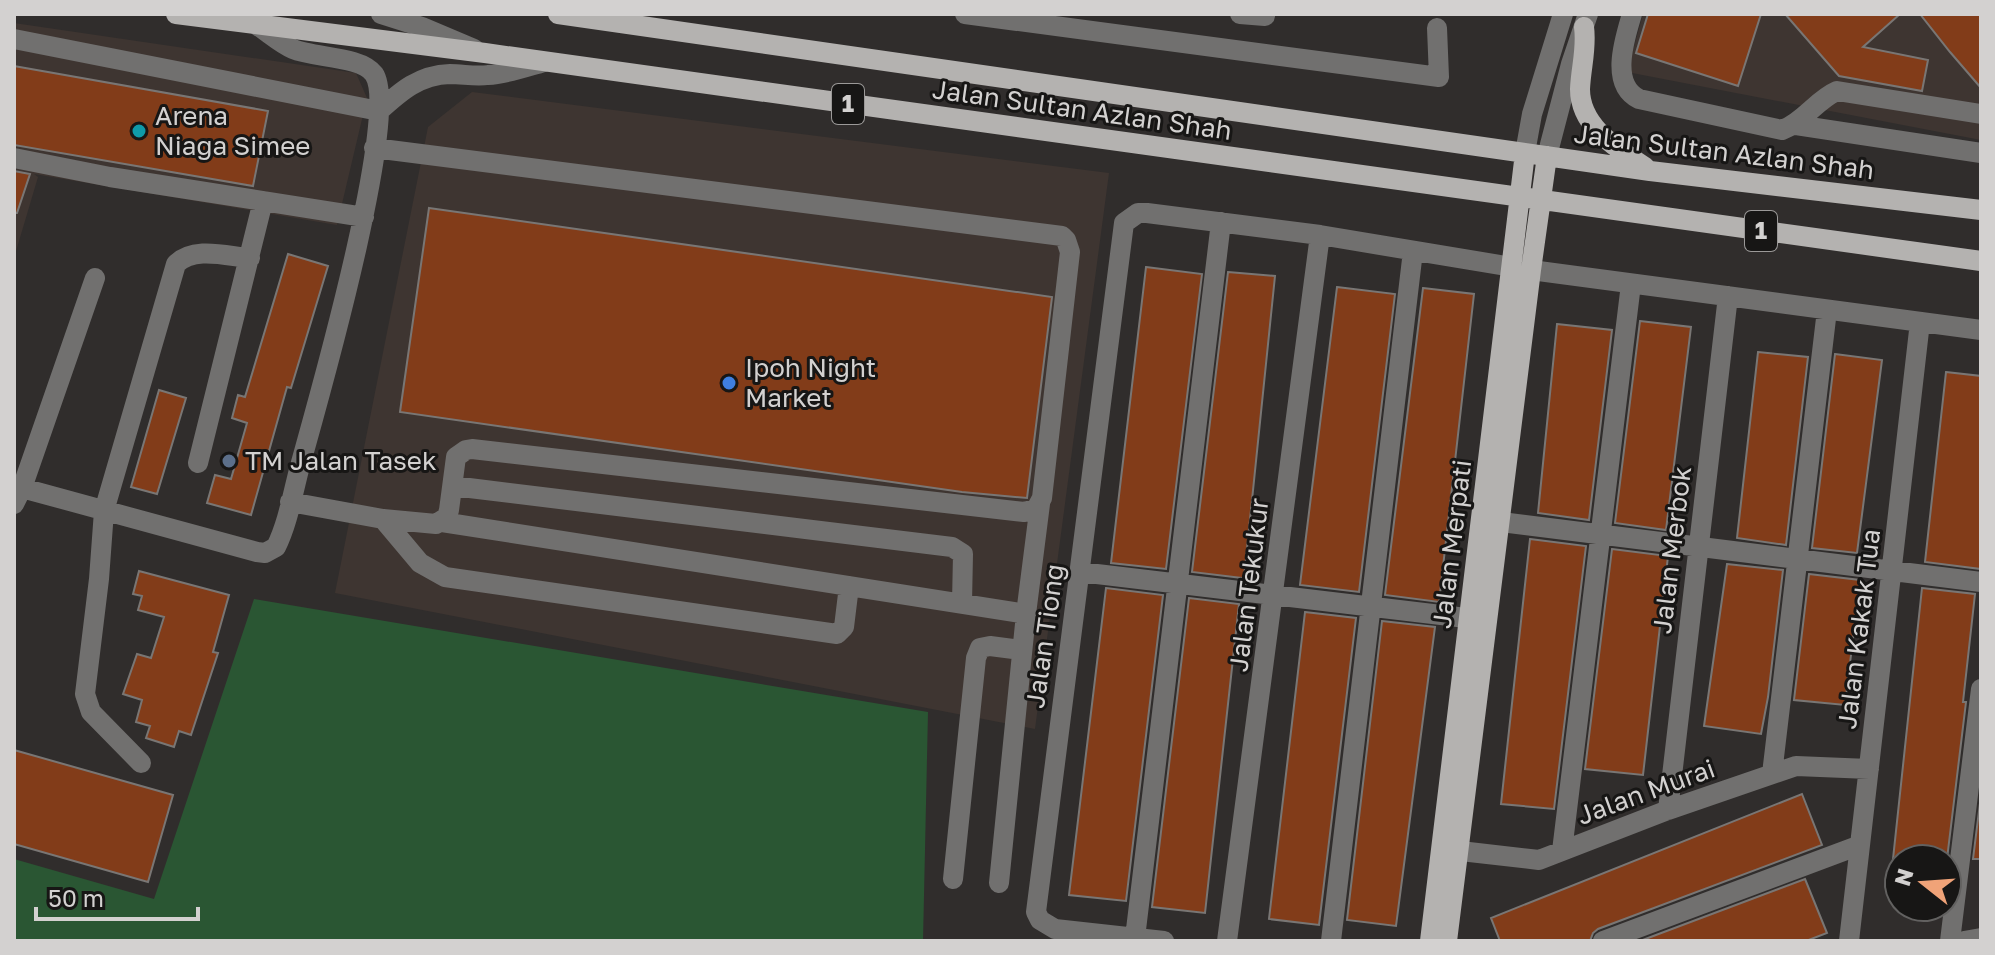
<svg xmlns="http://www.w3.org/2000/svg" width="1995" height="955" viewBox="0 0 1995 955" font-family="'Golos Text',sans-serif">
<rect width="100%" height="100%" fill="#302d2c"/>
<path fill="#3e3531" d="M 1643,14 L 1981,14 L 1981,140 L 1627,72 Z
M 14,23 L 356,73 L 367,98 L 337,225 L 34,174 L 38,177 L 14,258 Z
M 472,92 L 1109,173 L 1035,729 L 335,593 L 428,127 Z"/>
<path fill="#2a5633" d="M 254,599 L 928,712 L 923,941 L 14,941 L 14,859 L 154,899 Z"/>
<path fill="#823c19" stroke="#797674" stroke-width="2" d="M 1648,14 L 1761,14 L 1738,86 L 1636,53 Z
M 1785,14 L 1900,14 L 1863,47 L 1928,60 L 1922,91 L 1839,76 Z
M 1920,14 L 1981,14 L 1981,88 L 1950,52 Z
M 14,66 L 268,111 L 253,186 L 14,145 Z
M 14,171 L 30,174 L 17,213 L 14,213 Z
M 429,208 L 1052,297 L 1027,498 L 962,492 L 400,412 Z
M 288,254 L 328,266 L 291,388 L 287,387 L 251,515 L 207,503 L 215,475 L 231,479 L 247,423 L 232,418 L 238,395 L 245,397 Z
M 1146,267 L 1202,274 L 1166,569 L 1111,563 Z
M 1228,272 L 1275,276 L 1244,578 L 1242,578 L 1192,572 Z
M 1337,287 L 1395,294 L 1359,592 L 1300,585 Z
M 1423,288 L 1474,294 L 1439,602 L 1385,595 Z
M 1640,321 L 1691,327 L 1666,530 L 1615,523 Z
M 1557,324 L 1612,330 L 1589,520 L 1538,513 Z
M 1758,352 L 1808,357 L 1786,545 L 1737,538 Z
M 1835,354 L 1882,360 L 1857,553 L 1812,548 Z
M 1946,372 L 1981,376 L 1981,569 L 1925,562 Z
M 159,390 L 186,398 L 157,494 L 131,487 Z
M 1530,539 L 1586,546 L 1554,809 L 1501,804 Z
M 1612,549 L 1668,556 L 1643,775 L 1585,769 Z
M 1727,564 L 1783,570 L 1768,697 L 1761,734 L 1704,726 Z
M 139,571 L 229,595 L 213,652 L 218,653 L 191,735 L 179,731 L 174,747 L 146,738 L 150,726 L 136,722 L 142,700 L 123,694 L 137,654 L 151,658 L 164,617 L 138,610 L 142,596 L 133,594 Z
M 1809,574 L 1860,580 L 1845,705 L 1794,700 Z
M 1106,588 L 1163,595 L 1126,901 L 1069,895 Z
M 1922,588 L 1975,594 L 1963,702 L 1966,702 L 1947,859 L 1893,859 Z
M 1189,598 L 1239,604 L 1205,913 L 1152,907 Z
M 1305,612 L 1356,618 L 1319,925 L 1269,919 Z
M 1382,621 L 1435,627 L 1396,926 L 1347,920 Z
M 14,750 L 173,795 L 148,882 L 14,844 Z
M 1802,794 L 1822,845 L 1598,929 L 1593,933 L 1590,941 L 1500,941 L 1491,918 Z
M 1981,795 L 1981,859 L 1973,859 Z
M 1805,879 L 1827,933 L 1806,941 L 1640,941 Z"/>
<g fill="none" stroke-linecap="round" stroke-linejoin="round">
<path stroke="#71706f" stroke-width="20" d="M 381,14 L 422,27 L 474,49
M 965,14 L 1439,77 L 1437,28
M 1240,14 L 1265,16
M 1632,14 C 1625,38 1609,84 1639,99 L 1782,130 C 1804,122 1816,100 1837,91 L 1981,114
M 14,39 L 379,111
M 379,111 C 401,91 419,75 450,74 C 463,74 476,77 488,75 C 507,74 526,67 544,62
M 1796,125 L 1981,153
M 1525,153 L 1532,114 L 1563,14
M 1547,156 L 1571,64 L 1588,14
M 14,158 L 110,177 L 364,217
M 1531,270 L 1981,330
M 198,463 L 263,201
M 453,486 L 952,547 L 963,554 L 962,603
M 22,488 L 95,278
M 290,502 L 383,519 L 436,524 L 447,517 L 449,510 L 456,457 L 466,450 L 472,449 L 1024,512 L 1036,509 L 1042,498 L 1070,252 L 1066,240 L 1062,236 L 374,148
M 14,504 L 22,488 L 257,552 L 265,553 L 276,547 C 288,523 293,492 300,466 C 316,408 401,113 374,74 C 361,56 314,58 293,49 C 281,44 269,33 258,26
M 383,519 L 420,563 L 445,577 L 837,634 L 844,627 L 849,586
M 1485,520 L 1981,582
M 442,522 L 1026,614 L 1040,504
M 1080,572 L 1483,620
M 141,763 L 91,712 L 85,694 L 99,579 L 104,511 L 176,264 C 194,246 226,256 250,258
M 1772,774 L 1827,310
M 1668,810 L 1728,296
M 1443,849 L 1539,860 L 1668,810 L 1796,766 L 1869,769
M 1562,851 L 1631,284
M 953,879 L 976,658 L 980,648 L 990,646 L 1021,650
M 999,883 L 1026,614
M 1135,938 L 1221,222
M 1164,941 L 1055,929 L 1040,920 L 1036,912 L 1124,223 L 1138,213 L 1147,213 L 1320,235 L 1512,267
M 1227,941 L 1320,235
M 1331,941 L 1413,251
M 1603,941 L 1860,845
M 1849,941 L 1920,322
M 1950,941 L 1981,689
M 1964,941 L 1981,938"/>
<path stroke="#b4b2b0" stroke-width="20" d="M 176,14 L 485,53 L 1981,261
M 558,14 L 1650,171 L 1981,210
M 1584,27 C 1587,48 1581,67 1580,89 C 1580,127 1617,148 1645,167
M 1430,941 L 1525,153
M 1447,941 L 1531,270 L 1547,156"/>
</g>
<circle fill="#0f9aa8" stroke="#171615" stroke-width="3" cx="139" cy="131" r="8"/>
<circle fill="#3f7fe0" stroke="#171615" stroke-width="3" cx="729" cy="383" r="8"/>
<circle fill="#5c6f8a" stroke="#171615" stroke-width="3" cx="229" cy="461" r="8"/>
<g text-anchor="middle" stroke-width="6" stroke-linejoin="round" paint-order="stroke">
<g fill="#171615" stroke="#9b9998" stroke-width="2">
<rect x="832" y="84" width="32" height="40" rx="6"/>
<rect x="1745" y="211" width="32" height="40" rx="6"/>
</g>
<g font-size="24" font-weight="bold" fill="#d3d1d0">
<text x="848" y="112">1</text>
<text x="1761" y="239">1</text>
</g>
<g font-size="26" fill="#d3d1d0" stroke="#171615">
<text transform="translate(1082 110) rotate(8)" y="9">Jalan Sultan Azlan Shah</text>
<text transform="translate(1724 152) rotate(7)" y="9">Jalan Sultan Azlan Shah</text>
<text transform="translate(1452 544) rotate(-83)" y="9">Jalan Merpati</text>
<text transform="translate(1672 550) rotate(-83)" y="9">Jalan Merbok</text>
<text transform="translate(1249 585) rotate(-83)" y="9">Jalan Tekukur</text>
<text transform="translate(1859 629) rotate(-83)" y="9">Jalan Kakak Tua</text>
<text transform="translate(1045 636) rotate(-82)" y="9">Jalan Tiong</text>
<text transform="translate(1646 792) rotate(-20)" y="9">Jalan Murai</text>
</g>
<g font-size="26" fill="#d3d1d0" stroke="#171615" text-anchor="start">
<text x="155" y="125">Arena<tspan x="155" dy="30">Niaga Simee</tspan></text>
<text x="745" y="377">Ipoh Night<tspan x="745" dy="30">Market</tspan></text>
<text x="245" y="470">TM Jalan Tasek</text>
</g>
</g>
<rect width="1995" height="955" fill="none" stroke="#d3d1d0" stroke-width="32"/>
<g transform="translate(1923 883) rotate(287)"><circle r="38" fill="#171615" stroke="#626160" stroke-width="2"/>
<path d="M0-6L14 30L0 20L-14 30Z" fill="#f0a378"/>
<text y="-12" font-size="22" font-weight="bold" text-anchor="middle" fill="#d3d1d0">N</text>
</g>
<path d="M36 907v12h162v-12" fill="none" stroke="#d3d1d0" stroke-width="4"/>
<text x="48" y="907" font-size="24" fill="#d3d1d0" stroke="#171615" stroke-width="6" paint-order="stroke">50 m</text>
</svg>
